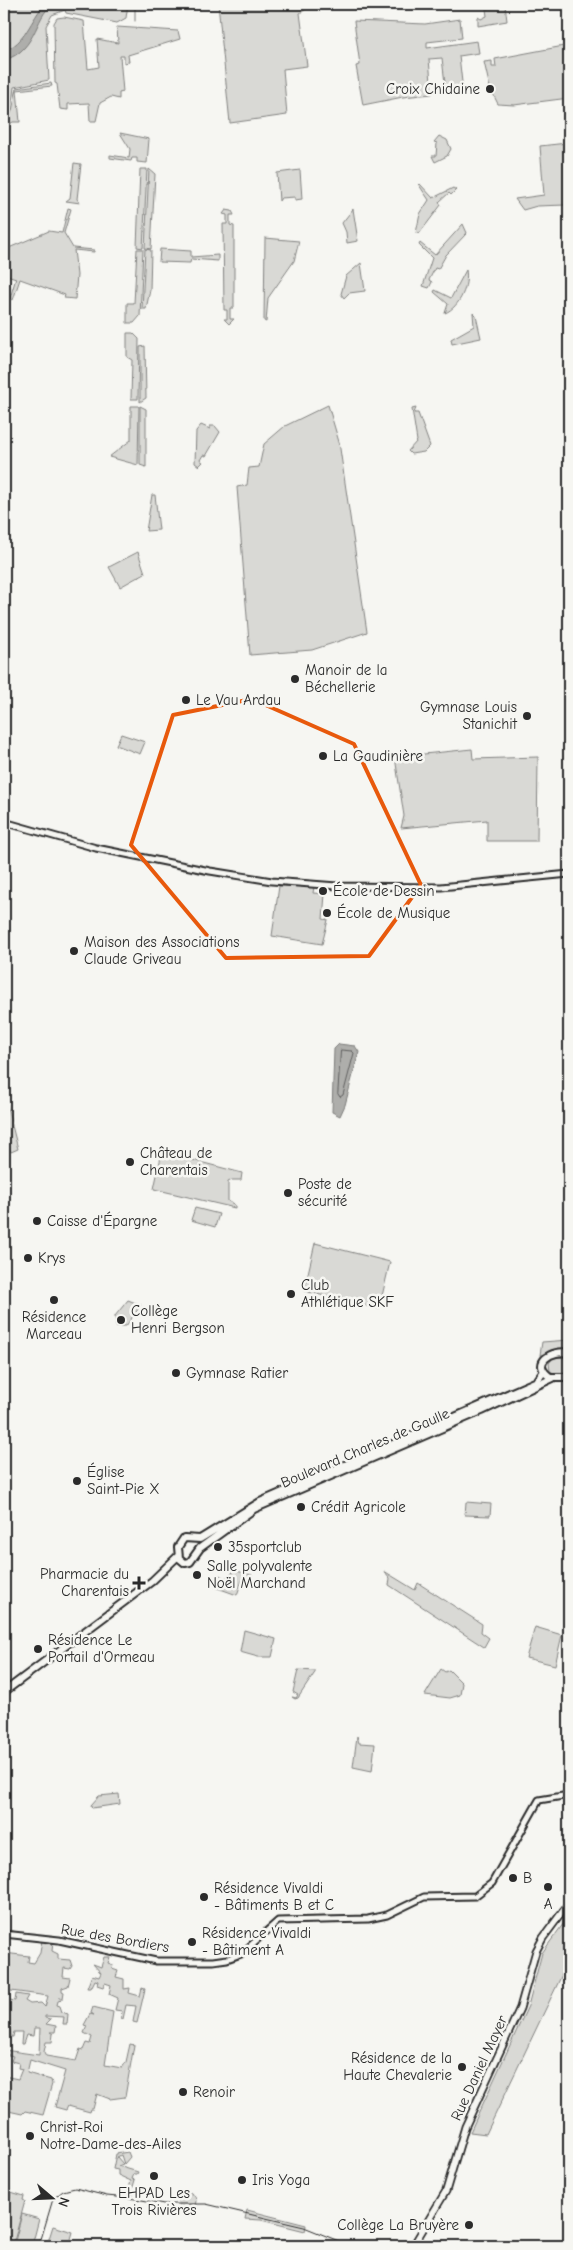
<svg xmlns="http://www.w3.org/2000/svg" width="573" height="2250" viewBox="0 0 573 2250" font-family="'Comic Neue',sans-serif">
<rect width="100%" height="100%" fill="#f6f6f2"/>
<filter id="ink" filterUnits="userSpaceOnUse"><feTurbulence type="fractalNoise" baseFrequency=".02" numOctaves="2"/><feDisplacementMap in="SourceGraphic" scale="10" xChannelSelector="R" yChannelSelector="G"/><feConvolveMatrix kernelMatrix="1 2 1 2 8 2 1 2 1" color-interpolation-filters="sRGB"/></filter>
<g filter="url(#ink)">
<path fill="#d9d9d5" stroke="#828280" d="M 4,4 L 128,4 L 126,18 L 117,23 L 66,13 L 65,10 L 52,15 L 46,26 L 49,80 L 14,87 L 11,109 L 4,121 Z
M 218,4 L 314,4 L 300,13 L 307,66 L 283,69 L 287,115 L 230,123 Z
M 492,4 L 505,4 L 507,21 L 478,26 L 478,17 L 481,19 L 487,16 L 486,9 L 492,8 Z
M 64,17 L 84,21 L 88,69 L 99,67 L 97,39 L 118,43 L 117,27 L 178,31 L 180,39 L 128,55 L 129,62 L 124,63 L 124,56 L 120,56 L 123,92 L 119,93 L 119,99 L 111,97 L 100,103 L 96,121 L 90,121 L 89,103 L 68,104 L 68,110 L 60,109 L 57,84 L 55,83 L 54,23 L 57,18 Z
M 460,19 L 462,38 L 427,42 L 427,48 L 477,41 L 479,53 L 459,56 L 463,91 L 446,92 L 442,58 L 429,59 L 432,94 L 403,97 L 363,105 L 356,66 L 360,65 L 354,21 L 425,24 Z
M 569,45 L 569,98 L 514,105 L 498,104 L 490,88 L 484,62 L 492,61 L 492,67 L 496,67 L 495,59 Z
M 51,83 L 52,86 L 17,90 L 20,122 L 13,122 L 4,127 L 12,111 L 17,88 Z
M 120,133 L 149,139 L 147,163 L 137,162 L 137,158 L 132,158 L 131,161 L 110,158 L 110,155 L 129,158 L 130,149 Z
M 439,136 L 447,140 L 451,149 L 447,156 L 435,162 L 432,156 L 436,156 L 437,143 L 434,142 Z
M 567,143 L 569,202 L 565,202 L 565,205 L 537,206 L 523,210 L 515,199 L 544,195 L 540,146 Z
M 74,163 L 81,164 L 77,199 L 80,203 L 66,201 L 70,198 Z
M 140,169 L 147,169 L 143,248 L 137,247 Z
M 149,169 L 155,174 L 151,249 L 145,248 Z
M 300,170 L 302,199 L 295,200 L 295,197 L 281,198 L 279,201 L 277,173 Z
M 420,184 L 433,198 L 453,188 L 456,190 L 451,195 L 449,193 L 439,202 L 441,205 L 419,234 L 416,233 L 420,214 L 429,200 L 419,185 Z
M 68,208 L 71,209 L 64,233 L 73,248 L 94,250 L 94,252 L 74,250 L 77,275 L 75,299 L 64,298 L 65,295 L 20,279 L 13,300 L 10,298 L 16,278 L 4,274 L 4,250 L 49,231 L 62,233 Z
M 353,209 L 358,241 L 347,243 L 346,232 L 342,223 Z
M 226,210 L 232,211 L 234,215 L 230,215 L 230,225 L 234,226 L 234,308 L 230,308 L 230,319 L 234,319 L 229,324 L 224,319 L 227,319 L 227,310 L 224,310 L 223,224 L 227,224 L 227,215 L 223,214 Z
M 463,224 L 467,233 L 446,255 L 438,269 L 435,268 L 429,280 L 432,282 L 429,288 L 423,286 L 432,258 L 419,245 L 420,243 L 435,255 Z
M 265,238 L 299,241 L 294,261 L 268,298 L 266,322 L 264,321 Z
M 137,249 L 143,249 L 140,316 L 134,323 L 127,323 L 127,303 L 134,303 Z
M 145,249 L 151,250 L 150,290 L 146,309 L 142,309 Z
M 160,249 L 191,251 L 191,257 L 218,255 L 218,261 L 191,259 L 190,263 L 159,262 Z
M 361,263 L 365,291 L 349,293 L 344,298 L 341,294 L 346,276 Z
M 466,270 C 469,285 460,307 445,313 L 448,304 L 434,292 L 435,290 L 451,298 Z
M 473,313 L 476,316 L 481,338 L 452,344 L 451,339 L 474,326 Z
M 127,333 L 133,333 L 139,339 L 138,399 L 131,399 L 132,360 L 127,357 Z
M 145,346 L 146,398 L 140,402 L 140,347 Z
M 328,405 L 339,442 L 367,632 L 312,650 L 250,655 L 237,487 L 247,485 L 249,468 L 259,467 L 264,444 L 285,426 Z
M 131,406 L 139,406 L 138,465 L 109,457 L 131,440 Z
M 140,406 L 146,409 L 146,467 L 140,465 Z
M 416,408 L 414,413 L 418,413 L 430,446 L 424,452 L 411,454 L 408,451 L 417,441 L 412,409 Z
M 201,425 L 210,429 L 210,426 L 215,426 L 220,432 L 206,456 L 203,455 L 200,460 L 203,462 L 199,466 L 195,463 L 196,431 Z
M 152,495 L 155,495 L 159,530 L 146,531 Z
M 138,552 L 145,573 L 120,587 L 109,567 Z
M 121,734 L 145,742 L 140,754 L 116,745 Z
M 472,749 L 473,759 L 538,757 L 537,841 L 487,841 L 487,820 L 401,828 L 404,816 L 395,757 Z
M 279,886 L 314,887 L 313,893 L 325,894 L 323,919 L 328,920 L 322,944 L 272,936 Z
M 4,1094 L 18,1149 L 11,1152 L 4,1140 Z
M 162,1152 L 242,1173 L 241,1180 L 232,1180 L 228,1182 L 228,1201 L 235,1205 L 235,1208 L 154,1189 Z
M 195,1208 L 219,1214 L 215,1227 L 191,1220 Z
M 315,1243 L 390,1262 L 379,1309 L 304,1291 Z
M 128,1300 L 141,1305 L 126,1326 L 116,1326 L 115,1316 Z
M 569,1340 L 569,1351 L 554,1351 L 540,1355 L 542,1342 Z
M 554,1357 L 569,1358 L 569,1371 L 556,1374 L 550,1371 L 549,1363 Z
M 466,1502 L 491,1504 L 490,1516 L 465,1515 Z
M 233,1570 L 252,1575 L 250,1579 L 243,1578 L 237,1595 L 215,1587 L 219,1575 L 225,1578 L 232,1574 Z
M 384,1571 L 415,1590 L 418,1583 L 482,1624 L 481,1632 L 489,1638 L 484,1647 L 389,1585 L 390,1578 Z
M 535,1627 L 562,1635 L 555,1665 L 526,1658 Z
M 244,1630 L 276,1639 L 272,1657 L 258,1657 L 240,1652 Z
M 441,1669 L 445,1672 L 449,1670 L 462,1683 L 460,1695 L 450,1698 L 425,1695 Z
M 298,1670 L 316,1671 L 298,1698 L 295,1699 L 292,1697 L 296,1698 L 298,1695 L 293,1692 Z
M 357,1736 L 359,1743 L 375,1744 L 372,1771 L 353,1767 Z
M 119,1794 L 120,1804 L 92,1808 L 91,1805 L 99,1796 Z
M 569,1916 L 569,1960 L 486,2134 L 470,2132 L 528,2006 L 542,1953 Z
M 42,1940 L 53,1942 L 52,1951 L 58,1954 L 58,1959 L 70,1960 L 72,1966 L 70,1969 L 64,1968 L 63,1977 L 70,1978 L 68,1986 L 62,1988 L 62,1991 L 64,1992 L 63,1998 L 59,1998 L 61,2000 L 58,2001 L 57,2005 L 60,2006 L 62,2012 L 68,2014 L 67,2024 L 63,2024 L 64,2017 L 45,2016 L 45,2018 L 51,2019 L 46,2024 L 56,2026 L 55,2032 L 50,2032 L 53,2034 L 52,2042 L 46,2042 L 44,2052 L 46,2056 L 76,2061 L 80,2049 L 83,2050 L 86,2043 L 90,2044 L 92,2037 L 84,2033 L 87,2026 L 84,2025 L 90,2014 L 94,2015 L 91,2013 L 93,2007 L 113,2012 L 105,2065 L 122,2068 L 126,2062 L 130,2044 L 134,2045 L 125,2097 L 110,2099 L 97,2094 L 93,2109 L 91,2109 L 90,2112 L 68,2106 L 66,2110 L 55,2107 L 65,2071 L 30,2060 L 27,2073 L 51,2080 L 52,2084 L 43,2115 L 25,2111 L 22,2114 L 4,2110 L 4,2076 L 18,2079 L 22,2069 L 18,2068 L 19,2063 L 11,2061 L 13,2056 L 4,2054 L 4,2050 L 39,2055 L 40,2028 L 34,2028 L 33,2036 L 26,2035 L 23,2044 L 21,2044 L 22,2032 L 14,2032 L 13,2037 L 11,2037 L 10,2029 L 4,2028 L 4,1999 L 15,2001 L 16,1994 L 28,1996 L 25,2001 L 30,2004 L 41,2003 L 45,2007 L 48,1996 L 4,1990 L 4,1953 L 29,1956 L 28,1962 L 34,1963 L 40,1953 Z
M 104,1957 L 110,1957 L 108,1963 L 113,1965 L 112,1969 L 118,1971 L 116,1977 L 124,1979 L 124,1989 L 130,1988 L 129,1993 L 140,1996 L 142,1988 L 145,1989 L 137,2023 L 133,2022 L 136,2006 L 126,2005 L 123,2019 L 121,2018 L 122,2011 L 115,2010 L 118,1998 L 109,1994 L 111,1985 L 105,1983 L 103,1987 L 97,1985 L 98,1981 L 95,1980 L 91,1988 L 87,1988 L 92,1975 L 99,1977 L 101,1973 L 93,1964 L 101,1967 Z
M 128,2152 L 130,2157 L 124,2164 L 121,2155 L 117,2157 L 123,2164 L 118,2166 L 138,2172 L 137,2174 L 134,2174 L 132,2179 L 135,2180 L 132,2190 L 133,2196 L 127,2196 L 131,2181 L 118,2175 L 118,2170 L 113,2169 L 116,2154 Z
M 11,2192 L 24,2196 L 23,2200 L 25,2201 L 13,2245 L 4,2242 L 6,2197 L 10,2198 Z
M178 2201a9 9 0 1 1 18 0a9 9 0 1 1-18 0Z
M 247,2210 L 306,2225 L 305,2231 L 261,2220 L 245,2219 Z
M 22,2214 L 39,2219 L 32,2246 L 14,2245 Z
M 53,2226 L 73,2232 L 69,2246 L 47,2245 Z"/>
<path fill="#aeaeab" stroke="#7a7a78" d="M 45,4 L 56,4 C 35,9 39,51 4,60 L 4,50 C 25,45 31,18 45,4 Z
M 339,1044 L 355,1046 L 359,1052 L 345,1105 L 340,1116 L 332,1112 L 334,1049 Z"/>
<g fill="none" stroke-linecap="round" stroke-linejoin="round">
<path stroke="#5f5f5e" stroke-width="1" d="M 341,1050 L 352,1051 L 354,1053 L 343,1095 L 340,1097 L 338,1094 Z"/>
<path stroke="#7a7a78" stroke-width="1" d="M 135,4 L 135,21"/>
<g stroke="#2b2b2b" stroke-width="9">
<path id="tertiary" d="M 4,822 L 96,848 L 210,871 L 272,881 L 337,886 L 441,887 L 569,874
M 4,1934 L 59,1940 L 156,1961 L 213,1961 L 227,1959 L 241,1954 L 278,1921 L 368,1919 L 387,1915 L 424,1897 L 475,1896 L 492,1883 L 539,1800 L 569,1795"/>
</g>
<g stroke="#2b2b2b" stroke-width="9">
<path id="secondary" d="M 413,2246 L 446,2191 L 465,2127 L 520,2008 L 536,1951 L 543,1938 L 569,1903"/>
</g>
<g stroke="#2b2b2b" stroke-width="10">
<path id="primary" d="M 569,1353 C 552,1349 530,1363 550,1377 L 569,1377
M 544,1371 L 537,1381 L 260,1502 L 200,1539 L 184,1538 L 178,1547 L 179,1558 L 185,1563 L 190,1562 L 200,1548 L 254,1509 L 482,1411 L 553,1378
M 4,1692 L 152,1581 L 178,1556"/>
</g>
<use href="#tertiary" stroke="#f6f6f2" stroke-width="5"/>
<use href="#secondary" stroke="#f6f6f2" stroke-width="5.5"/>
<use href="#primary" stroke="#f6f6f2" stroke-width="6"/>
<path stroke="#2b2b2b" stroke-width="1" d="M 39,2246 L 53,2199 L 63,2191 L 75,2188 L 107,2196 L 136,2199 L 164,2204 L 206,2204 L 304,2227 L 351,2246"/>
</g>
</g>
<path fill="none" stroke="#e8590c" stroke-width="4" stroke-linejoin="round" d="M 252,699 L 354,744 L 421,885 L 369,956 L 226,958 L 131,845 L 173,715 Z"/>
<g fill="#2b2b2b" stroke="#f6f6f2" stroke-width="2">
<circle cx="490" cy="89" r="5"/>
<circle cx="295" cy="679" r="5"/>
<circle cx="186" cy="700" r="5"/>
<circle cx="527" cy="716" r="5"/>
<circle cx="323" cy="756" r="5"/>
<circle cx="323" cy="891" r="5"/>
<circle cx="327" cy="913" r="5"/>
<circle cx="74" cy="951" r="5"/>
<circle cx="130" cy="1162" r="5"/>
<circle cx="288" cy="1193" r="5"/>
<circle cx="37" cy="1221" r="5"/>
<circle cx="28" cy="1258" r="5"/>
<circle cx="291" cy="1294" r="5"/>
<circle cx="54" cy="1300" r="5"/>
<circle cx="121" cy="1320" r="5"/>
<circle cx="176" cy="1373" r="5"/>
<circle cx="77" cy="1481" r="5"/>
<circle cx="301" cy="1507" r="5"/>
<circle cx="218" cy="1547" r="5"/>
<circle cx="197" cy="1575" r="5"/>
<path d="M136.5 1575.5h5v5h5v5h-5v5h-5v-5h-5v-5h5z"/>
<circle cx="38" cy="1649" r="5"/>
<circle cx="513" cy="1878" r="5"/>
<circle cx="548" cy="1887" r="5"/>
<circle cx="204" cy="1897" r="5"/>
<circle cx="192" cy="1942" r="5"/>
<circle cx="462" cy="2067" r="5"/>
<circle cx="183" cy="2092" r="5"/>
<circle cx="30" cy="2136" r="5"/>
<circle cx="154" cy="2176" r="5"/>
<circle cx="242" cy="2180" r="5"/>
<circle cx="469" cy="2225" r="5"/>
</g>
<g text-anchor="middle" stroke-width="5" stroke-linejoin="round" paint-order="stroke">
<g font-size="15" fill="#2b2b2b" stroke="#f6f6f2" text-anchor="start">
<text x="480" y="94" text-anchor="end">Croix Chidaine</text>
<text x="305" y="675">Manoir de la<tspan x="305" dy="17">Béchellerie</tspan></text>
<text x="196" y="705">Le Vau Ardau</text>
<text x="517" y="712" text-anchor="end">Gymnase Louis<tspan x="517" dy="17">Stanichit</tspan></text>
<text x="333" y="761">La Gaudinière</text>
<text x="333" y="896">École de Dessin</text>
<text x="337" y="918">École de Musique</text>
<text x="84" y="947">Maison des Associations<tspan x="84" dy="17">Claude Griveau</tspan></text>
<text x="140" y="1158">Château de<tspan x="140" dy="17">Charentais</tspan></text>
<text x="298" y="1189">Poste de<tspan x="298" dy="17">sécurité</tspan></text>
<text x="47" y="1226">Caisse d'Épargne</text>
<text x="38" y="1263">Krys</text>
<text x="301" y="1290">Club<tspan x="301" dy="17">Athlétique SKF</tspan></text>
<text x="131" y="1316">Collège<tspan x="131" dy="17">Henri Bergson</tspan></text>
<text x="54" y="1322" text-anchor="middle">Résidence<tspan x="54" dy="17">Marceau</tspan></text>
<text x="186" y="1378">Gymnase Ratier</text>
<text x="87" y="1477">Église<tspan x="87" dy="17">Saint-Pie X</tspan></text>
<text x="311" y="1512">Crédit Agricole</text>
<text x="228" y="1552">35sportclub</text>
<text x="207" y="1571">Salle polyvalente<tspan x="207" dy="17">Noël Marchand</tspan></text>
<text x="129" y="1579" text-anchor="end">Pharmacie du<tspan x="129" dy="17">Charentais</tspan></text>
<text x="48" y="1645">Résidence Le<tspan x="48" dy="17">Portail d'Ormeau</tspan></text>
<text x="523" y="1883">B</text>
<text x="214" y="1893">Résidence Vivaldi<tspan x="214" dy="17">- Bâtiments B et C</tspan></text>
<text x="548" y="1909" text-anchor="middle">A</text>
<text x="202" y="1938">Résidence Vivaldi<tspan x="202" dy="17">- Bâtiment A</tspan></text>
<text x="452" y="2063" text-anchor="end">Résidence de la<tspan x="452" dy="17">Haute Chevalerie</tspan></text>
<text x="193" y="2097">Renoir</text>
<text x="40" y="2132">Christ-Roi<tspan x="40" dy="17">Notre-Dame-des-Ailes</tspan></text>
<text x="252" y="2185">Iris Yoga</text>
<text x="154" y="2198" text-anchor="middle">EHPAD Les<tspan x="154" dy="17">Trois Rivières</tspan></text>
<text x="459" y="2230" text-anchor="end">Collège La Bruyère</text>
</g>
<g font-size="15" fill="#2b2b2b" stroke="#f6f6f2">
<text transform="translate(365 1448) rotate(-23)" y="5">Boulevard Charles de Gaulle</text>
<text transform="translate(115 1938) rotate(10)" y="5">Rue des Bordiers</text>
<text transform="translate(479 2068) rotate(-65)" y="5">Rue Daniel Mayer</text>
</g>
</g>
<rect width="573" height="2250" fill="none" stroke="#f6f6f2" stroke-width="20"/>
<rect x="10" y="10" width="553" height="2230" fill="none" stroke="#2b2b2b" stroke-width="2" filter="url(#ink)"/>
<g transform="translate(52 2198) rotate(109)" stroke="#f6f6f2" stroke-width="4" paint-order="stroke">
<path d="M0-4L9 19L0 12L-9 19Z" fill="#2b2b2b"/>
<text y="-8" font-size="14" font-weight="bold" text-anchor="middle" fill="#2b2b2b">N</text>
</g>
</svg>
